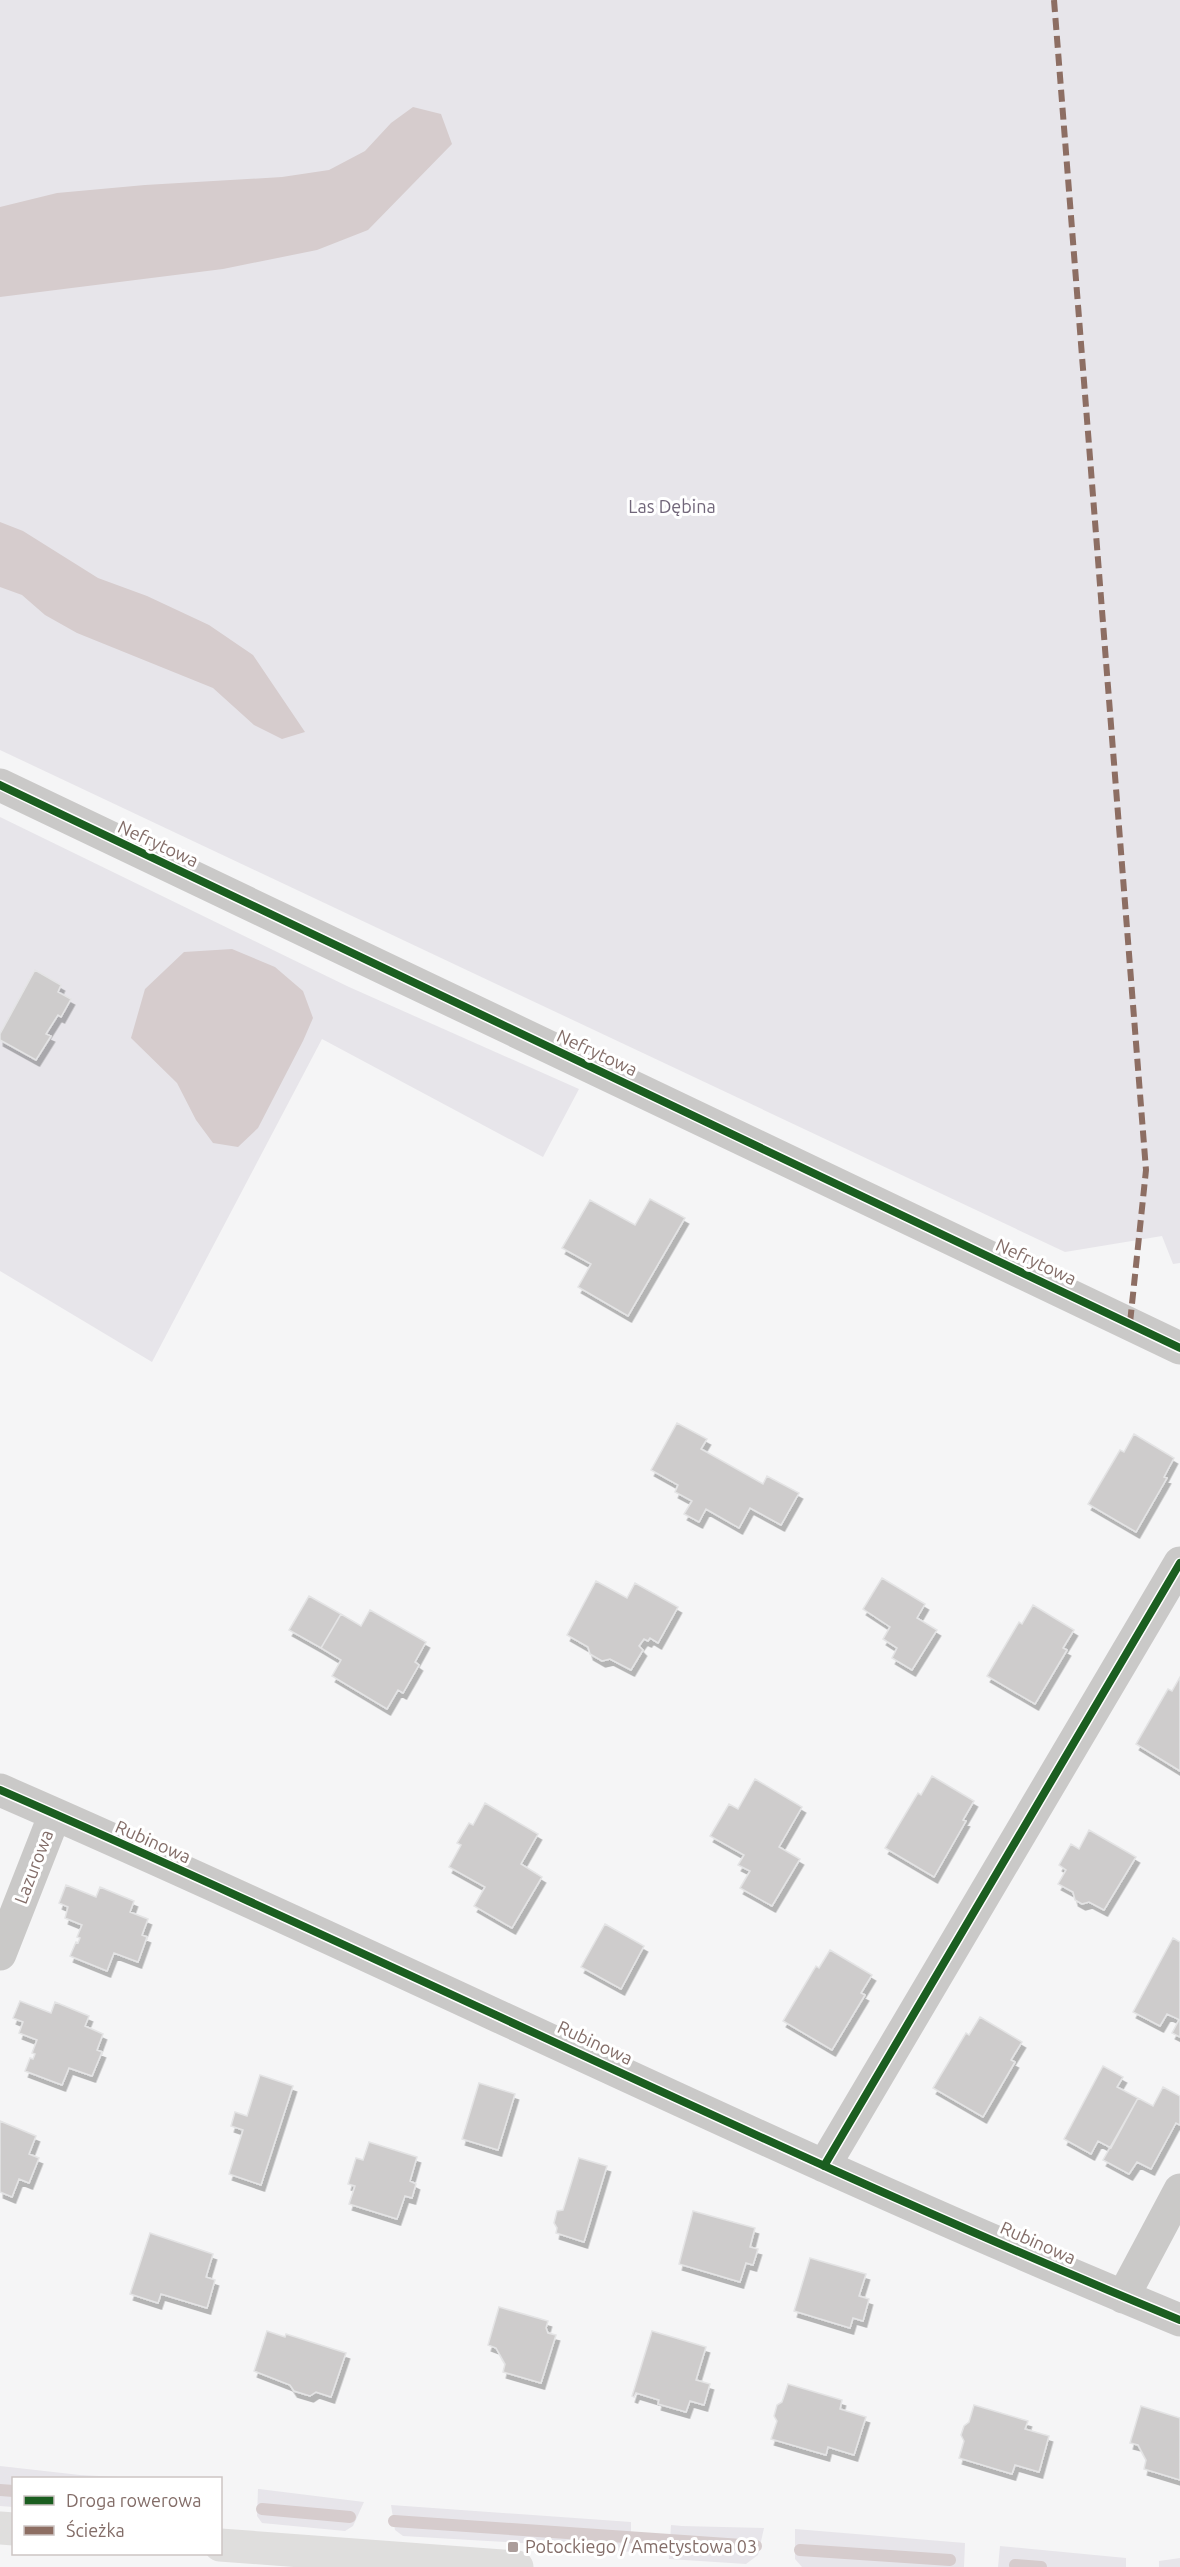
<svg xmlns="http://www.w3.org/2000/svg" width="1180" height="2567" viewBox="0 0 1180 2567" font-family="Ubuntu,sans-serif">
<defs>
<filter id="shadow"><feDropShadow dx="3.5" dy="6" stdDeviation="0" flood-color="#0004"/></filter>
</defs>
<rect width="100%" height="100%" fill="#f5f5f6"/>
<path fill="#e7e5ea" d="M 0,0 L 1180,0 L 1180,1263 L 1173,1264 L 1162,1236 L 1065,1252 L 0,750 Z
M 0,817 L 349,987 L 579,1089 L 543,1157 L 322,1039 L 152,1362 L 0,1271 Z
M 0,2466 L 80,2475 L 118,2477 L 118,2478 L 14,2478 L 13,2507 L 0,2506 Z
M 258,2489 L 259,2489 L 364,2502 L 353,2526 L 345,2531 L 262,2523 L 257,2516 Z
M 391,2505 L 631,2522 L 631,2552 L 572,2546 L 403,2536 L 395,2530 Z
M 671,2525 L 682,2526 L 764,2528 L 758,2555 L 746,2564 L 669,2559 Z
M 795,2529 L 965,2543 L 964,2567 L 802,2567 L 795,2559 Z
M 1000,2546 L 1126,2558 L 1126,2567 L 998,2567 Z
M 1180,2558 L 1180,2567 L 1159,2567 L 1159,2561 Z"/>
<path fill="#d6cccd" d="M 413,107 L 441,114 L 452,144 L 368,230 L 317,250 L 223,269 L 0,297 L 0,207 L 57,193 L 145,185 L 282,177 L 329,170 L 365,151 L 391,123 Z
M 0,522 L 23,531 L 98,578 L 147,596 L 209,625 L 253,655 L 305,732 L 282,739 L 254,725 L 213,688 L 77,633 L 45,615 L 22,595 L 0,587 Z
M 232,949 L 275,967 L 303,991 L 313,1018 L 303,1041 L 258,1128 L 238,1147 L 213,1143 L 196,1120 L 177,1083 L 131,1038 L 145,989 L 184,952 Z"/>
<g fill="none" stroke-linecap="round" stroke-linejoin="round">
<path stroke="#d6cccd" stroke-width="12" d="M 0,2490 L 14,2491
M 262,2509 L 350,2517
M 394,2521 L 756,2546
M 800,2550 L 950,2560
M 1015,2565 L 1041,2567"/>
</g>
<path fill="#cecccc" stroke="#e4e4e5" stroke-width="1.5" filter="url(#shadow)" d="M 35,970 L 61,985 L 58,992 L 71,999 L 61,1017 L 58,1015 L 46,1034 L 51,1036 L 36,1060 L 0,1040 L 0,1034 Z
M 650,1199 L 685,1218 L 628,1316 L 578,1287 L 591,1264 L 562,1248 L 590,1200 L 635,1225 Z
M 677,1423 L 707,1439 L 701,1449 L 763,1484 L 767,1476 L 799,1493 L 781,1525 L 750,1508 L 739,1528 L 706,1509 L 699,1522 L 684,1514 L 692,1501 L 675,1492 L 678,1485 L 651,1470 Z
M 1134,1434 L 1174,1458 L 1164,1477 L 1167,1478 L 1136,1532 L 1088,1504 L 1120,1450 L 1124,1452 Z
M 882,1578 L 925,1604 L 917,1618 L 937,1630 L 912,1670 L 892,1658 L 897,1648 L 883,1639 L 890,1627 L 863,1609 Z
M 596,1581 L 627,1598 L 635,1583 L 678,1607 L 658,1643 L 650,1638 L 648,1641 L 644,1639 L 639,1646 L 643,1650 L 631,1670 L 610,1659 L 602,1661 L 590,1654 L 588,1647 L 567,1635 Z
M 309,1596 L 341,1614 L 321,1648 L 289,1630 Z
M 1033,1605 L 1074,1630 L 1063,1648 L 1067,1650 L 1035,1704 L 987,1676 L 1019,1622 L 1022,1624 Z
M 370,1610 L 426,1642 L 415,1662 L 419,1665 L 403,1693 L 398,1690 L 387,1709 L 332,1676 L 341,1660 L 321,1648 L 341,1614 L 361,1626 Z
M 1180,1677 L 1180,1771 L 1136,1744 L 1168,1689 L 1172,1691 Z
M 932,1776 L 974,1801 L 963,1820 L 966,1821 L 934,1877 L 885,1848 L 918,1793 L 921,1795 Z
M 755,1779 L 802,1807 L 779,1847 L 800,1859 L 772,1906 L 740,1888 L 750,1871 L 738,1865 L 744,1855 L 710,1836 L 729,1804 L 738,1809 Z
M 485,1803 L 538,1834 L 521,1864 L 542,1877 L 512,1928 L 474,1906 L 485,1887 L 449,1867 L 461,1845 L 457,1843 L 469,1823 L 473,1825 Z
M 1089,1830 L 1136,1857 L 1104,1910 L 1089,1902 L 1082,1904 L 1075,1900 L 1073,1892 L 1058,1884 L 1066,1870 L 1059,1865 L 1071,1844 L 1079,1849 Z
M 66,1885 L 96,1897 L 100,1887 L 134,1901 L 130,1912 L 148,1919 L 142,1935 L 147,1937 L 138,1962 L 114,1953 L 107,1971 L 70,1956 L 76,1942 L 78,1943 L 80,1938 L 77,1937 L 82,1925 L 65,1918 L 68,1907 L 59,1903 Z
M 605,1924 L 644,1946 L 621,1989 L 581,1967 Z
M 1173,1938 L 1180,1942 L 1180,2020 L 1167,2014 L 1160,2026 L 1133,2012 Z
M 830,1950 L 872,1975 L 861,1993 L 865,1995 L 832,2050 L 783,2021 L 816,1966 L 819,1968 Z
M 20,2001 L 51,2013 L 55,2002 L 89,2016 L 85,2026 L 103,2034 L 97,2050 L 102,2052 L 92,2076 L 69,2068 L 62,2085 L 25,2071 L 30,2058 L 33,2059 L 35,2054 L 32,2053 L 37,2040 L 19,2033 L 23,2022 L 13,2018 Z
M 980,2017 L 1022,2042 L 1011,2060 L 1015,2062 L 983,2117 L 933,2088 L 966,2033 L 969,2035 Z
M 1179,2020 L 1180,2020 L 1180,2037 L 1172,2033 Z
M 1103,2066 L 1123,2077 L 1117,2087 L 1138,2098 L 1111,2148 L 1098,2141 L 1091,2154 L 1064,2139 Z
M 260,2075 L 293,2086 L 261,2185 L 229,2174 L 243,2130 L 231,2126 L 235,2112 L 247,2116 Z
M 479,2083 L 515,2094 L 498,2150 L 462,2139 Z
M 1163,2087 L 1180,2096 L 1180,2125 L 1176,2123 L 1151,2169 L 1137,2162 L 1129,2174 L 1103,2160 L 1138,2098 L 1153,2106 Z
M 0,2121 L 36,2136 L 29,2154 L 39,2158 L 29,2183 L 19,2179 L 12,2197 L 0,2192 Z
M 369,2142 L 417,2157 L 410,2181 L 416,2184 L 412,2198 L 405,2196 L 397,2219 L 349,2204 L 355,2186 L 348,2184 L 356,2158 L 363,2160 Z
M 579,2158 L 607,2166 L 584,2242 L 556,2233 L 557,2228 L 554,2223 L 557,2211 L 563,2210 Z
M 693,2211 L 755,2228 L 750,2247 L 758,2249 L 753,2265 L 746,2263 L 740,2282 L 679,2264 Z
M 150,2233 L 213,2254 L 206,2277 L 215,2280 L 207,2308 L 161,2294 L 158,2303 L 130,2294 Z
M 810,2258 L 866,2274 L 859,2296 L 869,2299 L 863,2321 L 853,2318 L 850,2328 L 794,2311 Z
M 499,2307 L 548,2321 L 546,2328 L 548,2333 L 556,2335 L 541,2383 L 503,2372 L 505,2364 L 496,2348 L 488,2345 Z
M 267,2331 L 285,2337 L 286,2334 L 346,2353 L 331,2397 L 316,2392 L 310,2396 L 294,2391 L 290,2385 L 254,2371 Z
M 652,2331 L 706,2347 L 696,2380 L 710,2384 L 704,2405 L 690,2401 L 686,2412 L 658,2404 L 659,2400 L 636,2393 L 634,2397 L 632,2396 Z
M 788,2384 L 842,2400 L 840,2409 L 866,2417 L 854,2455 L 828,2447 L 826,2455 L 771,2439 L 777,2421 L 774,2416 L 777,2405 L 782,2402 Z
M 974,2405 L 1028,2421 L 1025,2429 L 1049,2436 L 1039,2472 L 1015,2465 L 1012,2474 L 959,2458 L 964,2441 L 961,2435 L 964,2426 L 969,2422 Z
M 1141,2406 L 1180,2418 L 1180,2480 L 1144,2469 L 1146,2460 L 1138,2445 L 1130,2443 Z"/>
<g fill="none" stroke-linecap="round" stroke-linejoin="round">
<path stroke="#cac9c8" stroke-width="33" d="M 0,785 L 1180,1348
M 0,1790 C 395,1962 781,2156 1180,2320
M 0,1954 L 55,1814
M 824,2166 L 1180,1563
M 1123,2297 L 1180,2190"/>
<path stroke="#dfdedd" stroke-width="33" d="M 0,2528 L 14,2529
M 220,2545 L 517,2567"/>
<path stroke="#8d6e63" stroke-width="6" stroke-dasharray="12 6" stroke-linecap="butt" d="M 1054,0 L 1146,1170 L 1130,1323"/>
<g stroke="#fff" stroke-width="11">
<path id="cycleway" d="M 0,785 L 1180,1348
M 0,1790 C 395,1962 781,2156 1180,2320
M 824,2166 L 1180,1563"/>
</g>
<use href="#cycleway" stroke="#1b5e20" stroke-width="8"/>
</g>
<rect fill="#ab9d9a" stroke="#fff" stroke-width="2" x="507" y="2541" width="12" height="12" rx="3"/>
<g text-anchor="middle" stroke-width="6" stroke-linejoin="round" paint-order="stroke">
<g font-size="18" fill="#71667a" stroke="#fff">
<text x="672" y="513">Las Dębina</text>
</g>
<g font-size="18" fill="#836d68" stroke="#fff">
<text transform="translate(158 844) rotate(25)" y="6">Nefrytowa</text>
<text transform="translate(597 1053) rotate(25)" y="6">Nefrytowa</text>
<text transform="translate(1036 1262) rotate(25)" y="6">Nefrytowa</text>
<text transform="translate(153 1842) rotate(24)" y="6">Rubinowa</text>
<text transform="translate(34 1867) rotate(-69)" y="6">Lazurowa</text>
<text transform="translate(595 2043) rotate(25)" y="6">Rubinowa</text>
<text transform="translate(1038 2243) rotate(24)" y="6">Rubinowa</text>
</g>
<g font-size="18" fill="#836d68" stroke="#fff" text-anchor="start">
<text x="525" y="2553">Potockiego / Ametystowa 03</text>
</g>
</g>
<rect x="12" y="2477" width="210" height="78" fill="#ffffff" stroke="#cdc5c3" stroke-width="1.5"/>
<rect x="24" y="2496" width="30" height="9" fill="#1b5e20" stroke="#cdc5c3" stroke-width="1.5"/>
<text x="66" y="2507" font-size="18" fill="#836d68">Droga rowerowa</text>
<rect x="24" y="2526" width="30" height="9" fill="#8d6e63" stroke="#cdc5c3" stroke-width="1.5"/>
<text x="66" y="2537" font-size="18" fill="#836d68">Ścieżka</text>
</svg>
